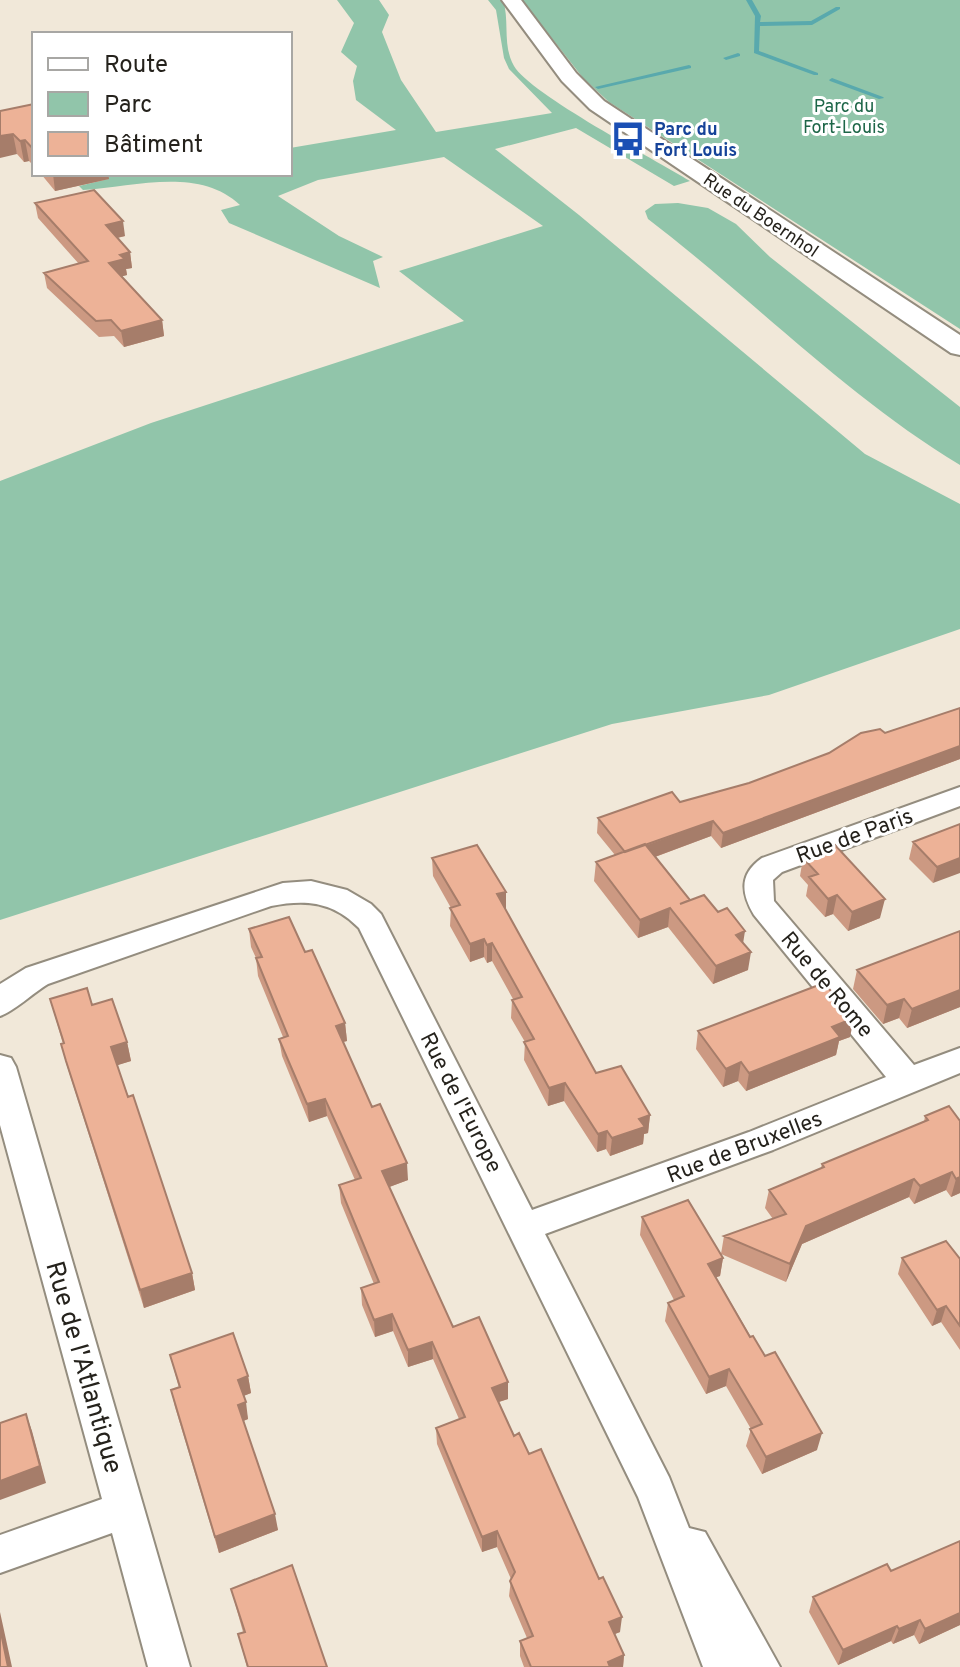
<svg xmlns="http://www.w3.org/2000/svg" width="960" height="1667" viewBox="0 0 960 1667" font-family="Overpass,sans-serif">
<rect width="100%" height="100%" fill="#f1e8d9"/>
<path fill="#91c5aa" d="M 337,0 L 379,0 L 389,15 L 382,32 L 401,80 L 436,132 L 552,113 L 509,69 L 504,58 L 496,10 L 488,0 L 503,0 C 510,22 502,45 514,66 C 530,94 656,160 690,181 L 674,186 L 576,128 L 495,149 L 579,215 L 865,454 L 960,504 L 960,629 L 769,695 L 612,724 L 0,920 L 0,481 L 151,423 L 464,321 L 399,271 L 543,226 L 444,157 L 318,180 L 278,196 L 339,236 L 383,257 L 373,261 L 380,288 L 229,223 L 221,210 L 240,205 C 199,166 133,187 83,190 L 79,186 L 108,179 L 104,174 L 290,174 L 290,148 L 396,130 L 356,100 L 353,81 L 357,66 L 341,52 L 354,23 Z
M 522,0 L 960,0 L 960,329 L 609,102 L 583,78 Z
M 678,203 L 708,208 L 736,224 L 770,257 L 960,407 L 960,465 C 846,396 754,300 648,219 L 645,211 L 655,204 Z"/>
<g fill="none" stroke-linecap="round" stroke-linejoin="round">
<path fill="#59a9ad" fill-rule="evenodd" d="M 746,0 L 752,0 L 761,16 L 760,22 L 811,21 L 836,7 L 840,7 L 840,9 L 812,25 L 760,26 L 759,51 L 818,73 L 818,75 L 814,75 L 754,53 L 755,16 Z
M 738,53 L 740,54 L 740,56 L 726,60 L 723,58 Z
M 689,65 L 691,66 L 691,68 L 598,89 L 595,87 Z
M 832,78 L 883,97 L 884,98 L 879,99 L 830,81 L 829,80 Z"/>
<g stroke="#948d7f" stroke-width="4">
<path id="minor" d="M 960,787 L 960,806 L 782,872 L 773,880 L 774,901 L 914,1065 L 960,1048 L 960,1073 L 773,1150 L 545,1234 L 669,1477 L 689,1528 L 705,1532 L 780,1667 L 703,1667 L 638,1497 L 359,928 C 333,902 307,899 271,906 L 48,984 C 33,993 13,1012 0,1016 L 0,984 L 26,968 L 283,883 L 311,881 L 347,890 L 371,904 L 381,914 L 532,1210 L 749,1132 L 886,1077 L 754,915 C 741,893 739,874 762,858 Z
M 0,1055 L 11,1058 L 16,1067 L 190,1667 L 148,1667 L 112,1533 L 0,1573 L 0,1535 L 102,1499 L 0,1125 Z"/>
</g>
<g stroke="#948d7f" stroke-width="4">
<path id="tertiary" d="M 502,0 L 521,0 L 576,73 L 604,101 L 960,335 L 960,355 L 951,353 L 590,109 L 562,81 Z"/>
</g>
<use href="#minor" fill="#fff" fill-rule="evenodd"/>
<use href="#tertiary" fill="#fff" fill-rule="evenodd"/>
</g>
<path fill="#cc9982" d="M 34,104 L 34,166 L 29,161 L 24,162 L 17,154 L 0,111 Z
M 41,174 L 108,174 L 109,179 L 55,191 Z
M 35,203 L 125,236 L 117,238 L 130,252 L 132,268 L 126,269 L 127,275 L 122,276 L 162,320 L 164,336 L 124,347 L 114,336 L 99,337 L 47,288 L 44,273 L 79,264 L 38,218 Z
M 960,708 L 960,759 L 721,848 L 711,836 L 655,857 L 690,900 L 743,943 L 748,970 L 713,984 L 668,927 L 638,938 L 594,881 L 596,862 L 615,855 L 597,833 L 598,818 L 680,802 L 749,783 L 885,733 Z
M 960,824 L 933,883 L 909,859 L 913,842 Z
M 432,858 L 506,910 L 596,1073 L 650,1115 L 648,1133 L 644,1134 L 643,1144 L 610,1156 L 606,1149 L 597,1152 L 564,1101 L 548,1106 L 524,1060 L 525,1042 L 511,1018 L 512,1000 L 513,999 L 492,961 L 487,963 L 484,957 L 470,962 L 450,926 L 451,908 L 433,876 Z
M 803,858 L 880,918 L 848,931 L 833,914 L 825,917 L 806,896 L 808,885 L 800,876 Z
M 249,929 L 305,952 L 345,1023 L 347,1041 L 343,1042 L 372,1107 L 408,1180 L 389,1187 L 453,1327 L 508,1382 L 508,1399 L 499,1402 L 514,1436 L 529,1454 L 620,1632 L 615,1634 L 624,1655 L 623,1667 L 524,1667 L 520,1656 L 520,1641 L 527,1638 L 509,1596 L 511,1579 L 497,1547 L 482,1552 L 437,1444 L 436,1428 L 459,1419 L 433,1359 L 408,1367 L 393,1331 L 375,1337 L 362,1305 L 361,1288 L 374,1284 L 341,1203 L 339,1185 L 355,1180 L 327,1116 L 309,1122 L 282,1056 L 279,1039 L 283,1037 L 258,976 L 256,958 L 251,947 Z
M 960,931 L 960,1007 L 907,1028 L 899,1018 L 883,1024 L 853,989 L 857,970 Z
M 50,999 L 92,1005 L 127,1042 L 131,1061 L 117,1065 L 192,1273 L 195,1290 L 144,1308 L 66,1063 L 61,1044 L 63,1044 Z
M 698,1031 L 850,1037 L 839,1041 L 836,1055 L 746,1091 L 738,1081 L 723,1087 L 696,1049 Z
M 949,1106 L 960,1193 L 951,1197 L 946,1190 L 914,1204 L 909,1197 L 802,1244 L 786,1282 L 721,1254 L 724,1236 L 773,1219 L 765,1208 L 769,1190 L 821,1168 L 822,1164 L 924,1122 L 925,1116 Z
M 642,1217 L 723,1258 L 720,1276 L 716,1277 L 817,1450 L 762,1474 L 746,1446 L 751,1429 L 726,1386 L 706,1394 L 665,1321 L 668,1303 L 674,1300 L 640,1235 Z
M 902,1258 L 960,1259 L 960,1350 L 941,1322 L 932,1326 L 898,1274 Z
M 170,1355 L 248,1376 L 251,1393 L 243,1396 L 248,1419 L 243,1421 L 278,1530 L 219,1553 L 175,1407 L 171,1390 L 179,1388 Z
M 960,1541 L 960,1625 L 919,1644 L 914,1635 L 893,1644 L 891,1641 L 838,1665 L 809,1612 L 813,1597 L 891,1571 Z
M 231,1589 L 327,1667 L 247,1667 L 238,1634 L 243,1632 Z"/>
<path fill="#a67d6a" d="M 13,134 L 17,154 L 0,158 L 0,136 Z
M 25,140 L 29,161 L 24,162 L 20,141 Z
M 53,174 L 108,174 L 109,179 L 55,191 Z
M 123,221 L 125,236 L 108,240 L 106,225 Z
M 130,252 L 132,268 L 126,269 L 127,275 L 112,279 L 109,263 L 120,255 Z
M 162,320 L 164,336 L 124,347 L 121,331 Z
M 960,746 L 960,759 L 721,848 L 723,833 Z
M 713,821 L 711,836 L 625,868 L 626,853 Z
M 960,858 L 960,873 L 933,883 L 937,867 Z
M 506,892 L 506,910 L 497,894 Z
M 837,895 L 833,914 L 825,917 L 828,899 Z
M 885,899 L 880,918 L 848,931 L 852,912 Z
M 670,908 L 668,927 L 638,938 L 640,920 Z
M 745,931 L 742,950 L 736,935 Z
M 484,939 L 484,957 L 470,962 L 470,944 Z
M 492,943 L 492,961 L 487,963 L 487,945 Z
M 751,952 L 748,970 L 713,984 L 716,966 Z
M 960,990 L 960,1007 L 907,1028 L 912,1009 Z
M 904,999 L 899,1018 L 883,1024 L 887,1005 Z
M 854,1018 L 850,1037 L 839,1041 L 836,1055 L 746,1091 L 749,1073 L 832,1027 Z
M 345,1023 L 347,1041 L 338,1043 L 336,1026 Z
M 127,1042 L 131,1061 L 115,1066 L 111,1047 Z
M 741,1062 L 738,1081 L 723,1087 L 726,1069 Z
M 565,1083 L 564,1101 L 548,1106 L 549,1088 Z
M 325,1099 L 327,1116 L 309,1122 L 307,1104 Z
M 650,1115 L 648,1133 L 644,1134 L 643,1144 L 610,1156 L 612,1138 L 639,1119 Z
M 607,1131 L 606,1149 L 597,1152 L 598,1134 Z
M 407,1163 L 408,1180 L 384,1189 L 382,1171 Z
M 952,1172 L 946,1190 L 914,1204 L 920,1186 Z
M 960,1177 L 960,1193 L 951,1197 L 956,1179 Z
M 914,1179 L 909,1197 L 802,1244 L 786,1282 L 790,1264 L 806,1226 Z
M 723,1258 L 720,1276 L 705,1281 L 708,1264 Z
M 192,1273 L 195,1290 L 144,1308 L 140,1290 Z
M 946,1306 L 941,1322 L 932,1326 L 937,1310 Z
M 392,1314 L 393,1331 L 375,1337 L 374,1320 Z
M 432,1342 L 433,1359 L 408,1367 L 408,1350 Z
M 729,1369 L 726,1386 L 706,1394 L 709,1377 Z
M 248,1376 L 251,1393 L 241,1397 L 238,1380 Z
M 508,1382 L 508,1399 L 492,1404 L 492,1388 Z
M 246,1402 L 248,1419 L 241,1422 L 238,1405 Z
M 26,1414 L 32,1431 L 46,1483 L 0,1500 L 0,1481 Z
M 822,1433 L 817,1450 L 762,1474 L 766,1457 Z
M 275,1514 L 278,1530 L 219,1553 L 215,1537 Z
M 497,1531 L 497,1547 L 482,1552 L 482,1537 Z
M 0,1612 L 12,1667 L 8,1667 L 0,1628 Z
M 960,1613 L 960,1625 L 919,1644 L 925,1629 Z
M 622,1617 L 620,1632 L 607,1637 L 609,1622 Z
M 920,1620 L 914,1635 L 893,1644 L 899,1629 Z
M 897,1626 L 891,1641 L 838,1665 L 843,1650 Z
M 624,1655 L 623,1667 L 608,1667 L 608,1662 Z"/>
<path fill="#edb297" stroke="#a67d6a" stroke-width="2" d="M 34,104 L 34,150 L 25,140 L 20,141 L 13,134 L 0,136 L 0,111 Z
M 94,190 L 123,221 L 106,225 L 130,252 L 120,255 L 125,259 L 109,263 L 162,320 L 121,331 L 111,320 L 96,321 L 44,273 L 88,261 L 35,203 Z
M 960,708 L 960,746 L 723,833 L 713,821 L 625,852 L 598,818 L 672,792 L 680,802 L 749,783 L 829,753 L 861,733 L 880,729 L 885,733 Z
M 960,824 L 960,858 L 937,867 L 913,842 Z
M 645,844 L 690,900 L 680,904 L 704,895 L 718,912 L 727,908 L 745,931 L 736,935 L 751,952 L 716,966 L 670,908 L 640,920 L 596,862 Z
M 477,845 L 506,892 L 497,894 L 596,1073 L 621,1066 L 650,1115 L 639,1119 L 645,1127 L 612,1138 L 607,1131 L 598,1134 L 565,1083 L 549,1088 L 524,1042 L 534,1039 L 512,1000 L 522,997 L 492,943 L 487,945 L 484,939 L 470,944 L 450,908 L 460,905 L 432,858 Z
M 835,845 L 885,899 L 852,912 L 837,895 L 828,899 L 809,877 L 818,874 L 803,858 Z
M 289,917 L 305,952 L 312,950 L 345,1023 L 336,1026 L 372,1107 L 380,1104 L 407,1163 L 382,1171 L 453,1327 L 479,1317 L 508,1382 L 492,1388 L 514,1436 L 519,1433 L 529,1454 L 541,1449 L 599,1579 L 603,1577 L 622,1617 L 609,1622 L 624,1655 L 608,1662 L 610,1667 L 531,1667 L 520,1641 L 533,1636 L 510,1581 L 515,1572 L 497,1531 L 482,1537 L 436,1428 L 465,1417 L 432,1342 L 408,1350 L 392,1314 L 374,1320 L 361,1288 L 379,1282 L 339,1185 L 361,1178 L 325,1099 L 307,1104 L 279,1039 L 288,1036 L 256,958 L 262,957 L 249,929 Z
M 960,931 L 960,990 L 912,1009 L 904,999 L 887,1005 L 857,970 Z
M 824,983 L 854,1018 L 832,1027 L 840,1037 L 749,1073 L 741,1062 L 726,1069 L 698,1031 Z
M 87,988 L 92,1005 L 112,999 L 127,1042 L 111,1047 L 128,1097 L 133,1095 L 192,1273 L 140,1290 L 66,1061 L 61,1044 L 64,1043 L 50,999 Z
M 949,1106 L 960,1121 L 960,1177 L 956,1179 L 952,1172 L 920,1186 L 914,1179 L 806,1226 L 790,1264 L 724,1236 L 786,1214 L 769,1190 L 824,1167 L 822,1164 L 928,1120 L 925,1116 Z
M 688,1200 L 723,1258 L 708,1264 L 750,1337 L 753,1336 L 765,1356 L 775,1352 L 822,1433 L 766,1457 L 750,1429 L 762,1424 L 729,1369 L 709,1377 L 668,1303 L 684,1296 L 642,1217 Z
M 946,1241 L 960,1259 L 960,1326 L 946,1306 L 937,1310 L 902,1258 Z
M 233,1333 L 248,1376 L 238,1380 L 246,1402 L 238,1405 L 275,1514 L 215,1537 L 171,1390 L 180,1387 L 170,1355 Z
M 26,1414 L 40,1466 L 0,1481 L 0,1423 Z
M 960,1541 L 960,1613 L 925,1629 L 920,1620 L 899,1629 L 897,1626 L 843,1650 L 813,1597 L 887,1564 L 891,1571 Z
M 292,1565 L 327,1667 L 248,1667 L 238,1634 L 245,1632 L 231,1589 Z
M 0,1628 L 8,1667 L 0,1667 Z"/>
<defs>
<g id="bus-bare" transform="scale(2.76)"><path d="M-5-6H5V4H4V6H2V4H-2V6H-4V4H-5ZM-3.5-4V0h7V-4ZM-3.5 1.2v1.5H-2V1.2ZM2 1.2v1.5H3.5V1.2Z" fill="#1a4fb4" stroke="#fff" stroke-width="2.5" paint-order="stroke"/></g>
</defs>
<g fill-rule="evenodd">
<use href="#bus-bare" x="628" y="139"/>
</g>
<g text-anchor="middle" stroke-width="6" stroke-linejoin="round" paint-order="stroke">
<g font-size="18" fill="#1d6648" stroke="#fff">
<text x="844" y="112">Parc du<tspan x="844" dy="21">Fort-Louis</tspan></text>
</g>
<g font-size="18" font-weight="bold" fill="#164399" stroke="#fff" text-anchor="start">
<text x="654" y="135">Parc du<tspan x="654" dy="21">Fort Louis</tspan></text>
</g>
<g font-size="18" fill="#25221c" stroke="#fff">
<text transform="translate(761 215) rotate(34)" y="6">Rue du Boernhol</text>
</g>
<g font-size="22" fill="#25221c" stroke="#fff">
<text transform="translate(854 835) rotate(-20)" y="8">Rue de Paris</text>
<text transform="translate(828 984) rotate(50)" y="8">Rue de Rome</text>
<text transform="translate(462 1102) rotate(63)" y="8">Rue de l'Europe</text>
<text transform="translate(744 1146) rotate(-21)" y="8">Rue de Bruxelles</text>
</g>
<g font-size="26" fill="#25221c" stroke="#fff">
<text transform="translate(85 1367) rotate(74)" y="9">Rue de l'Atlantique</text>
</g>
</g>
<rect x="32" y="32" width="260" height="144" fill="#ffffff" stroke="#a8a7a4" stroke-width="2"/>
<rect x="48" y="58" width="40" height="12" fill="#ffffff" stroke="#a8a7a4" stroke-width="2"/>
<text x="104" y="72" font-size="24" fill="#25221c">Route</text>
<rect x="48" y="92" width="40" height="24" fill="#91c5aa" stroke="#a8a7a4" stroke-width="2"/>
<text x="104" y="112" font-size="24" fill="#25221c">Parc</text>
<rect x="48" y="132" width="40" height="24" fill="#edb297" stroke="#a8a7a4" stroke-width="2"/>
<text x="104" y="152" font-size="24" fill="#25221c">Bâtiment</text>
</svg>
